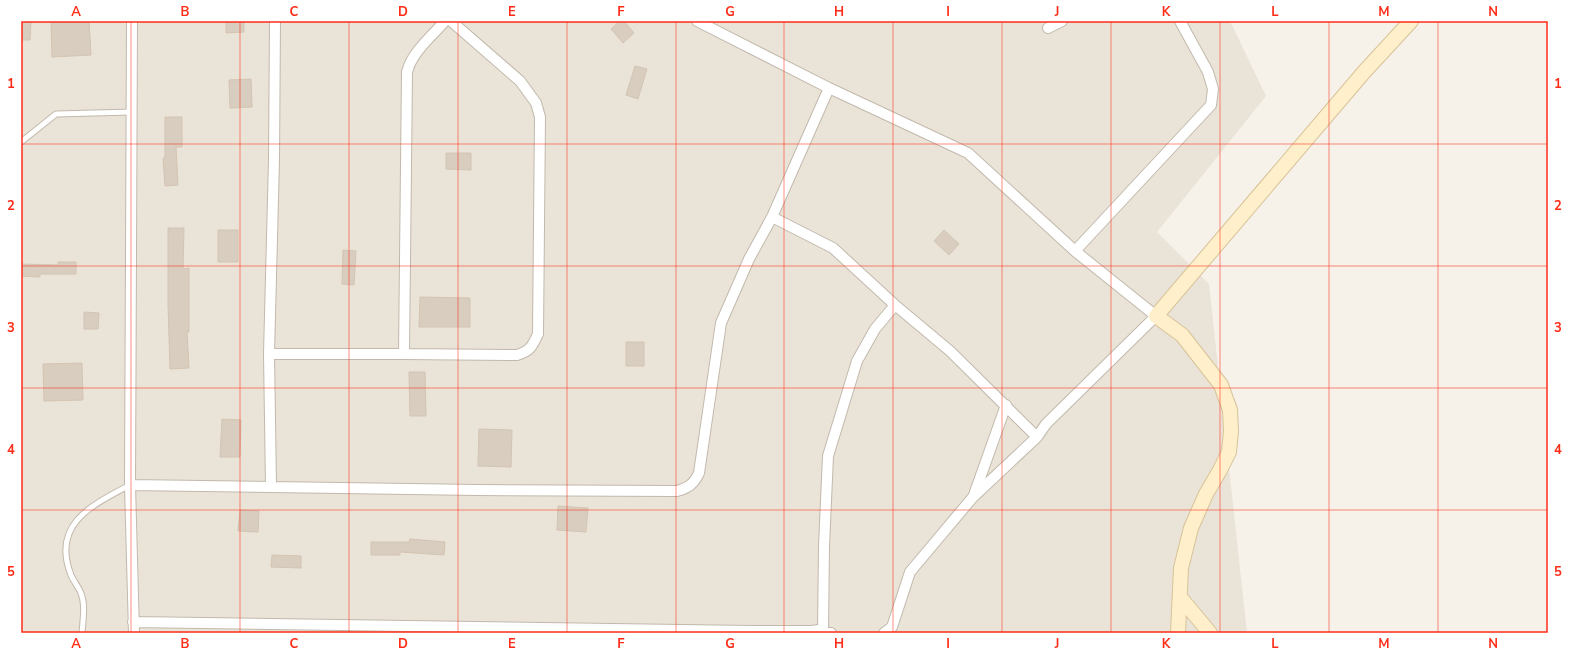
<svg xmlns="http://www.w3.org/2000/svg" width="1569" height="654" viewBox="0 0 1569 654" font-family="'Nunito Sans',sans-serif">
<rect width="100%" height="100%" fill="#f6f2ea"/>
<path fill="#eae3d8" d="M 21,21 L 1230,21 L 1266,96 L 1157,232 L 1209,284 L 1247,633 L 21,633 Z"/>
<path fill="#d8cdbf" stroke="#d4c4b2" d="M 21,21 L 31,21 L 30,40 L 21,40 Z
M 51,21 L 89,21 L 91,55 L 52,57 Z
M 226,21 L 244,21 L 244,32 L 226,33 Z
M 620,21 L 624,21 L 634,33 L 623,43 L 611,29 Z
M 635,66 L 647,69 L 638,99 L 626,95 Z
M 251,79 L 252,107 L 230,108 L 229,80 Z
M 165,117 L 182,117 L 182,147 L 176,147 L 178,185 L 165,186 L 163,158 L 165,158 Z
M 446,153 L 471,153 L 471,170 L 446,169 Z
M 168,228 L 184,228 L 183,269 L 189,268 L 189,332 L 187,332 L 189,368 L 170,369 L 168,304 Z
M 218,230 L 238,230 L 238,262 L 218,262 Z
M 944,230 L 959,244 L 949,255 L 934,241 Z
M 343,250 L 356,251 L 354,285 L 342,284 Z
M 58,262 L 76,262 L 76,274 L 40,274 L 40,277 L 21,276 L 22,264 L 58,265 Z
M 420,297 L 470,298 L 470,327 L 419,327 Z
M 84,312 L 99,313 L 98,329 L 84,329 Z
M 626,342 L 644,342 L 644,366 L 626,366 Z
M 82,363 L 83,400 L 44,401 L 43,364 Z
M 409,372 L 425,372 L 426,416 L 410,416 Z
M 222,419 L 241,420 L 240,457 L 220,457 Z
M 479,429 L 512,430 L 511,467 L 478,466 Z
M 558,506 L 588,508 L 586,532 L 557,530 Z
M 240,510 L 259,511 L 258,532 L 238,531 Z
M 410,539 L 445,542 L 444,555 L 400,552 L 400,555 L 371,555 L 371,542 L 409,542 Z
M 272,555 L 301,556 L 301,568 L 271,567 Z"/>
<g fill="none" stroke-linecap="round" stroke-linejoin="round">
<g stroke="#c2b9ac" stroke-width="7">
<path id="lane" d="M 21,142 L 56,114 L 132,112
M 82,633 C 83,619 86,603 80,591 C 77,585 73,580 71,575 C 51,524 92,505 130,485"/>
</g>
<g stroke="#c2b9ac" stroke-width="12">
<path id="street" d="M 132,21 L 130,485 L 134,633
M 697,21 L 829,88 L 968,153 L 1075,251 L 1156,316 L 1046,424 L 1037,437 L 973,497 L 910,572 L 892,627 L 884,633
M 1048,28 L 1062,21
M 772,217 L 833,248 L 895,305 L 950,351 L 1037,437
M 1075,251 L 1211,105 L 1213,89 L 1208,72 L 1180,21
M 269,354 L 404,354 L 517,355 C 530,351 532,347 538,334 L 540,117 L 536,103 L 520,81 L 451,21
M 404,354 L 407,72 C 412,52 432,36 445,21
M 130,485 L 478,490 L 677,491 C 688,488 694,484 699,473 L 721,323 L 749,259 L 772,217 L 829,88
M 271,486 L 269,354 L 274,160 L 275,21
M 974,495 L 1006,405
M 133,622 L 751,631 L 812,631 L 819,630 L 823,632 L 831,633
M 823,632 L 824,546 L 828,456 L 857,361 L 875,329 L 895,305"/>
</g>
<g stroke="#d8c398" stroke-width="16">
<path id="secondary" d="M 1180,597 L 1210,633
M 1178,633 L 1181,568 L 1191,528 L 1206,494 L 1220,470 L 1229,452 L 1231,431 L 1230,410 L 1221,385 L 1182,335 L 1156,316 L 1364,72 L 1411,21"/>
</g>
<use href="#lane" stroke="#fff" stroke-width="5"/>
<use href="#street" stroke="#fff" stroke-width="10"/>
<use href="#secondary" stroke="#ffefcb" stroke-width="14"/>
</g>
<path fill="none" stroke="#ff2c18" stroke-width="1" stroke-opacity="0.55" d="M 131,21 L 131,633M 240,21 L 240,633M 349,21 L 349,633M 458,21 L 458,633M 567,21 L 567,633M 676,21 L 676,633M 784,21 L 784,633M 893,21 L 893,633M 1002,21 L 1002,633M 1111,21 L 1111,633M 1220,21 L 1220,633M 1329,21 L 1329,633M 1438,21 L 1438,633M 21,144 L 1548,144M 21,266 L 1548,266M 21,388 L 1548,388M 21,510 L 1548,510"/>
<rect width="1569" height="654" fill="none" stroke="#ffffff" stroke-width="44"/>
<rect x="22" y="22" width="1525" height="610" fill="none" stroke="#ff2c18" stroke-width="1.5"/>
<g font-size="13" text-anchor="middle" font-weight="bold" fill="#ff2c18">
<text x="76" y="16">A</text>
<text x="185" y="16">B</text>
<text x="294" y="16">C</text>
<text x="403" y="16">D</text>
<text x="512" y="16">E</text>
<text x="621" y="16">F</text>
<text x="730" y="16">G</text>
<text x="839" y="16">H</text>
<text x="948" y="16">I</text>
<text x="1057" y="16">J</text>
<text x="1166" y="16">K</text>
<text x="1275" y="16">L</text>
<text x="1384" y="16">M</text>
<text x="1493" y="16">N</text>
<text x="11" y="88">1</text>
<text x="1558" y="88">1</text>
<text x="11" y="210">2</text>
<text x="1558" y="210">2</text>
<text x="11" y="332">3</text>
<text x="1558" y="332">3</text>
<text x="11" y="454">4</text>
<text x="1558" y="454">4</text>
<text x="11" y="576">5</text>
<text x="1558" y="576">5</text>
<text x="76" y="648">A</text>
<text x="185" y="648">B</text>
<text x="294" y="648">C</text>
<text x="403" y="648">D</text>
<text x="512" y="648">E</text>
<text x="621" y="648">F</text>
<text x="730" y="648">G</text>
<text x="839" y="648">H</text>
<text x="948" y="648">I</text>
<text x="1057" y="648">J</text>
<text x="1166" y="648">K</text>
<text x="1275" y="648">L</text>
<text x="1384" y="648">M</text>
<text x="1493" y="648">N</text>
</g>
</svg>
